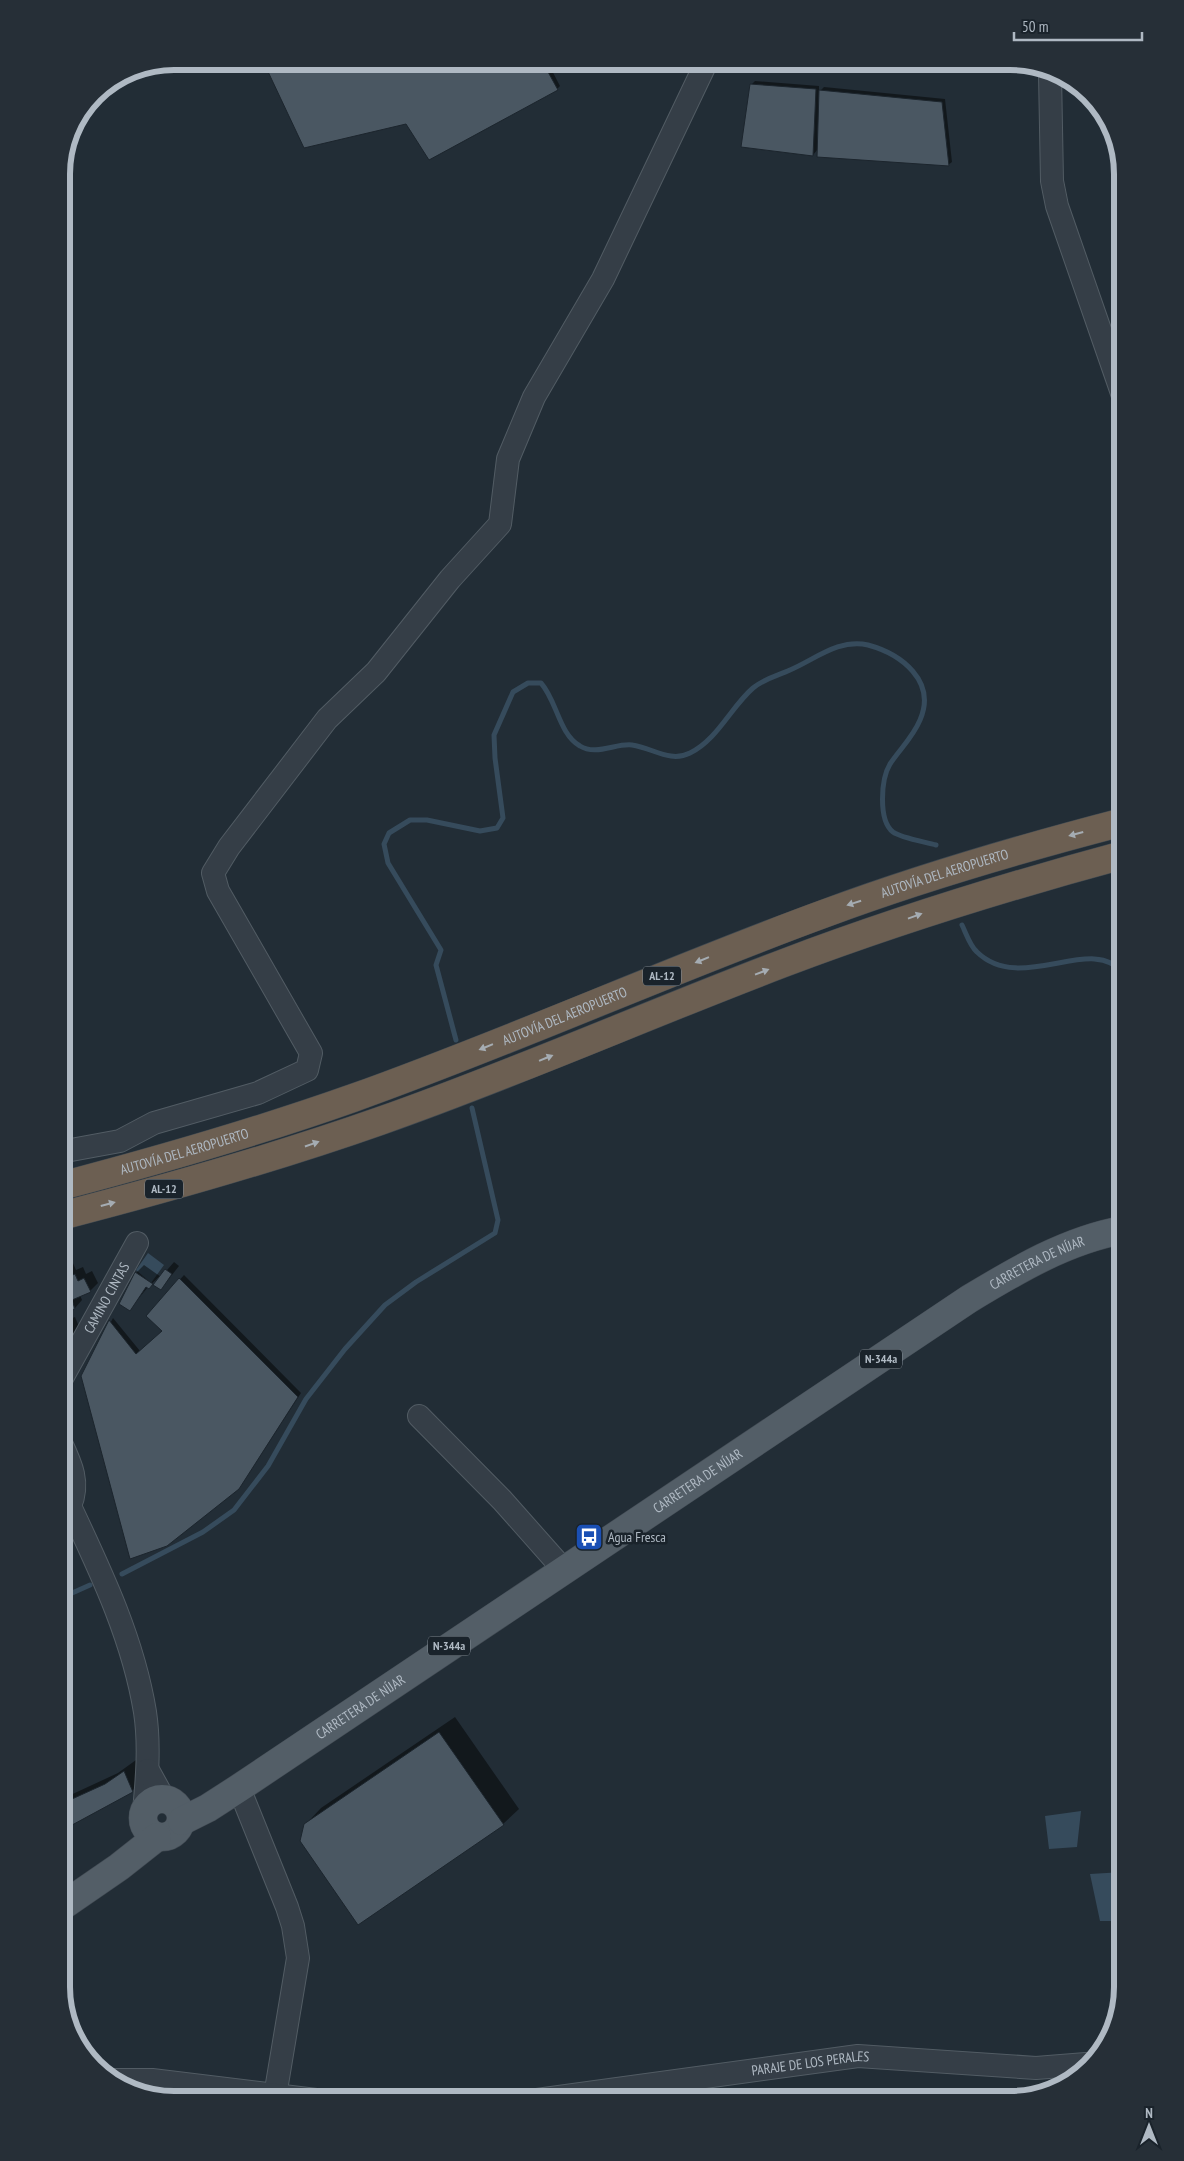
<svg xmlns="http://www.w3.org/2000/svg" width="1184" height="2161" viewBox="0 0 1184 2161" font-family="'PT Sans Narrow',sans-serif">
<rect width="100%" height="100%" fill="#222d36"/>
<path fill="#364b5c" d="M 148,1253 L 164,1265 L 151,1283 L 136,1270 Z
M 1081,1811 L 1077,1847 L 1049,1849 L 1045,1816 Z
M 1123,1872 L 1123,1921 L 1100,1921 L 1090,1874 Z"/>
<path fill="#0007" d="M 264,61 L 547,61 L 560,86 L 557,89 L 406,123 Z
M 755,81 L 819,86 L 819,92 L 824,87 L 945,99 L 952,162 L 948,165 L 818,149 L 813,155 L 751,85 Z
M 72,1261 L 76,1270 L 83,1267 L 86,1274 L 92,1271 L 98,1283 L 90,1291 L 80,1295 L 82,1300 L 75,1308 L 61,1295 L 61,1265 Z
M 174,1262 L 179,1266 L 161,1289 L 158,1278 L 148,1287 L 130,1309 L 121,1303 L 136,1273 L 144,1265 L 161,1277 Z
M 184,1275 L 301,1393 L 239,1488 L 83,1376 L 113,1318 L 140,1351 L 163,1331 L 148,1315 Z
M 61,1307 L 67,1320 L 75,1317 L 80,1329 L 75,1347 L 61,1358 Z
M 455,1717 L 519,1809 L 503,1824 L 305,1825 L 321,1808 Z
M 136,1760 L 144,1780 L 132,1791 L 61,1830 L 61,1800 L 64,1798 L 118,1773 Z"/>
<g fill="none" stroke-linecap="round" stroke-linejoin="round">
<path stroke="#364b5c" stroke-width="5" d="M 962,925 C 966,933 970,946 977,952 C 1021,995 1092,933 1123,973
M 456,1040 L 436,965 L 441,950 L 388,863 L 384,844 L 389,833 L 410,820 L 427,820 L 480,831 L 497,828 L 503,818 L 495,758 L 494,735 L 513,692 L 528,683 L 541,683 C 557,701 559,734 580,746 C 596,756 616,743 632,745 C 653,748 670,763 690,753 C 717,740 731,707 753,688 C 765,678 777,676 790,670 C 814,660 839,638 868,645 C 901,654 937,681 920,720 C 913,737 900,749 890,764 C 881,779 878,820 893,832 C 901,838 926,842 936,845
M 122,1574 L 203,1532 L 234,1510 L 268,1466 L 306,1399 L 345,1349 L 385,1305 L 416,1282 L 495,1233 L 498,1220 L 472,1108
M 61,1598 L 90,1585"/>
</g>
<path fill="#4a5762" stroke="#1c252d" d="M 263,61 L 542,61 L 558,90 L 429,160 L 406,124 L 304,148 Z
M 750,84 L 816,89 L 813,156 L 741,147 Z
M 819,90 L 942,102 L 949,166 L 817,157 Z
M 64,1267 L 68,1277 L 75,1274 L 78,1281 L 84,1278 L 91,1292 L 72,1300 L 75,1309 L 68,1312 L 61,1298 L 61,1269 Z
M 165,1269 L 172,1274 L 161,1290 L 153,1285 Z
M 135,1272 L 153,1284 L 149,1289 L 146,1287 L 130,1311 L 119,1304 Z
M 179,1278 L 298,1397 L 239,1489 L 167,1546 L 130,1559 L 81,1376 L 109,1320 L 136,1354 L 162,1331 L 146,1316 Z
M 67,1323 L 73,1338 L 62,1343 L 68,1356 L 61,1359 L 61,1326 Z
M 439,1732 L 504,1825 L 358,1925 L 300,1841 L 304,1824 Z
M 124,1771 L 133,1792 L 61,1831 L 61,1804 L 105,1784 Z"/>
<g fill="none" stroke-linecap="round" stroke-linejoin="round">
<g stroke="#525c64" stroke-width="24">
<g id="minor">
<path d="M 1050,74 L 1052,181 L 1057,206 L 1123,396"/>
<path d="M 61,1147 L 71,1150 L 120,1141 L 154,1123 L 258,1093 L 307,1070 L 311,1053 L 218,891 L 213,873 L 229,847 L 327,719 L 376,672 L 450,579 L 500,524 L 508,459 L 534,397 L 603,279 L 707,61"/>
<path id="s1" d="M 61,1380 L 137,1243"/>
<path d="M 419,1416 L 502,1500 L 564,1570"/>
<path d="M 61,1443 C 71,1464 80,1483 70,1506"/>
<path d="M 61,1487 C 95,1560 132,1632 145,1712 C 150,1745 147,1779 144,1811"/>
<path d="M 148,1770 L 164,1799"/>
<path d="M 239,1788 L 287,1907 L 293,1926 L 298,1958 L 275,2096"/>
<path d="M 111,2080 L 152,2080 L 316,2100"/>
<path id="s2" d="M 537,2100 L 858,2056 L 1036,2068 L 1086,2064"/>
</g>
</g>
<g stroke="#414a53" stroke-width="29">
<g id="major">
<circle cx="162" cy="1818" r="19"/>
<path id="s3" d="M 182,1821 L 208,1808 L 239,1788 L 969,1299 C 1017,1270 1067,1240 1123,1230"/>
<path d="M 61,1907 L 119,1867 L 157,1837"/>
</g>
</g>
<g stroke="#3f4951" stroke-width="29">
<g id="highway">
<path id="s4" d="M 61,1186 C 160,1160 257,1132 353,1098 C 513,1041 667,971 826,913 C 923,877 1023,848 1123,822"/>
<path d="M 61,1216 C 169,1188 275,1158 380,1121 C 517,1073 649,1014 784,963 C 895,921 1008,886 1123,855"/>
</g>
</g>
<use href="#minor" stroke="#353e47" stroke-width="22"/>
<use href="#major" stroke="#535e67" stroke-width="28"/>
<use href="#highway" stroke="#6c5f52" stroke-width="28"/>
</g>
<defs><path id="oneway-solid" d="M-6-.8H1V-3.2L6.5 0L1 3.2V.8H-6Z" transform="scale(1.25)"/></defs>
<g fill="#a5acb2">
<use href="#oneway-solid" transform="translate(1076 834) rotate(165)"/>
<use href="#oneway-solid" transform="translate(854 903) rotate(162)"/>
<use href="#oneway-solid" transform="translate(915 916) rotate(-20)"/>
<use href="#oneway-solid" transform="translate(702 960) rotate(158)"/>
<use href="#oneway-solid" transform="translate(762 972) rotate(-21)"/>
<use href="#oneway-solid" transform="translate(486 1047) rotate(158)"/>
<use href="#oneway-solid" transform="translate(546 1058) rotate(-22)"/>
<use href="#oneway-solid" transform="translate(312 1144) rotate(-19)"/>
<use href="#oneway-solid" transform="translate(108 1204) rotate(-15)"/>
</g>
<defs>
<g id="bus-square" transform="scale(1.4375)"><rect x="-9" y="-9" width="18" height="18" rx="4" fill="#1a4fb4" stroke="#1a232b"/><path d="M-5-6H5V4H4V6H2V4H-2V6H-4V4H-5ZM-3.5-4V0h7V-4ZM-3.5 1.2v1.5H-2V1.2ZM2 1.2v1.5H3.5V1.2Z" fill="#fff"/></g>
</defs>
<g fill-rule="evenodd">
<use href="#bus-square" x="589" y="1537"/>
</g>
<g text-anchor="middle" stroke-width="5" stroke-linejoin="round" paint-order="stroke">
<g fill="#1a232b" stroke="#828c95" stroke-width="1">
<rect x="643" y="966.5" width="38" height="19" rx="4"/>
<rect x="145" y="1179.5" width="38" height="19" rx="4"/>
<rect x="860" y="1349.5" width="42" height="19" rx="4"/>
<rect x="428" y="1636.5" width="42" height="19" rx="4"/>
</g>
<g font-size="12" font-weight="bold" fill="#afb9c3">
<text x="662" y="980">AL-12</text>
<text x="164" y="1193">AL-12</text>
<text x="881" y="1363">N-344a</text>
<text x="449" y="1650">N-344a</text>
</g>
<g font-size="14" fill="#afb9c3" stroke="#1a232b">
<text dy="5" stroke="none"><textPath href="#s4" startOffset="938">AUTOVÍA DEL AEROPUERTO</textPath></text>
<text dy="5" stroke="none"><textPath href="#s4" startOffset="532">AUTOVÍA DEL AEROPUERTO</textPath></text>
<text dy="5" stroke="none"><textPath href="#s4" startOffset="128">AUTOVÍA DEL AEROPUERTO</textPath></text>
<text dy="5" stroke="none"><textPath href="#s3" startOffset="1022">CARRETERA DE NÍJAR</textPath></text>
<text dy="5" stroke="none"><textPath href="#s1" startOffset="94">CAMINO CINTAS</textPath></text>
<text dy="5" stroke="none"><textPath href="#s3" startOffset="618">CARRETERA DE NÍJAR</textPath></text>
<text dy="5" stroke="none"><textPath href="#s3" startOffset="212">CARRETERA DE NÍJAR</textPath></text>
<text dy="5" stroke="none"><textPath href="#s2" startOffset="276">PARAJE DE LOS PERALES</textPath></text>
</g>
<g font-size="14" fill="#afb9c3" stroke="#1a232b" text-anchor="start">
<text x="608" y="1542">Agua Fresca</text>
</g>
</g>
<path d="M0 0H1184V2161H0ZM174 70H1010A104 104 0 0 1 1114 174V1987A104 104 0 0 1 1010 2091H174A104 104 0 0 1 70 1987V174A104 104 0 0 1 174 70Z" fill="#262f37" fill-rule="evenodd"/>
<path fill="none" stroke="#afb9c3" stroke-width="6" d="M174 70H1010A104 104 0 0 1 1114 174V1987A104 104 0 0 1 1010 2091H174A104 104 0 0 1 70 1987V174A104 104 0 0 1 174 70Z"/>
<g transform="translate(1149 2126)" stroke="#1a232b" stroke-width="4" paint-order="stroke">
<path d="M0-4L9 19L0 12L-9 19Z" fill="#afb9c3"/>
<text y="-8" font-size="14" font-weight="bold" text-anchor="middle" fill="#afb9c3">N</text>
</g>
<path d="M1014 32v8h128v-8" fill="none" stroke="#afb9c3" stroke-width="2.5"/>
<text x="1022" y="32" font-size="15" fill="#afb9c3" stroke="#1a232b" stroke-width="4" paint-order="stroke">50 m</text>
</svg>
